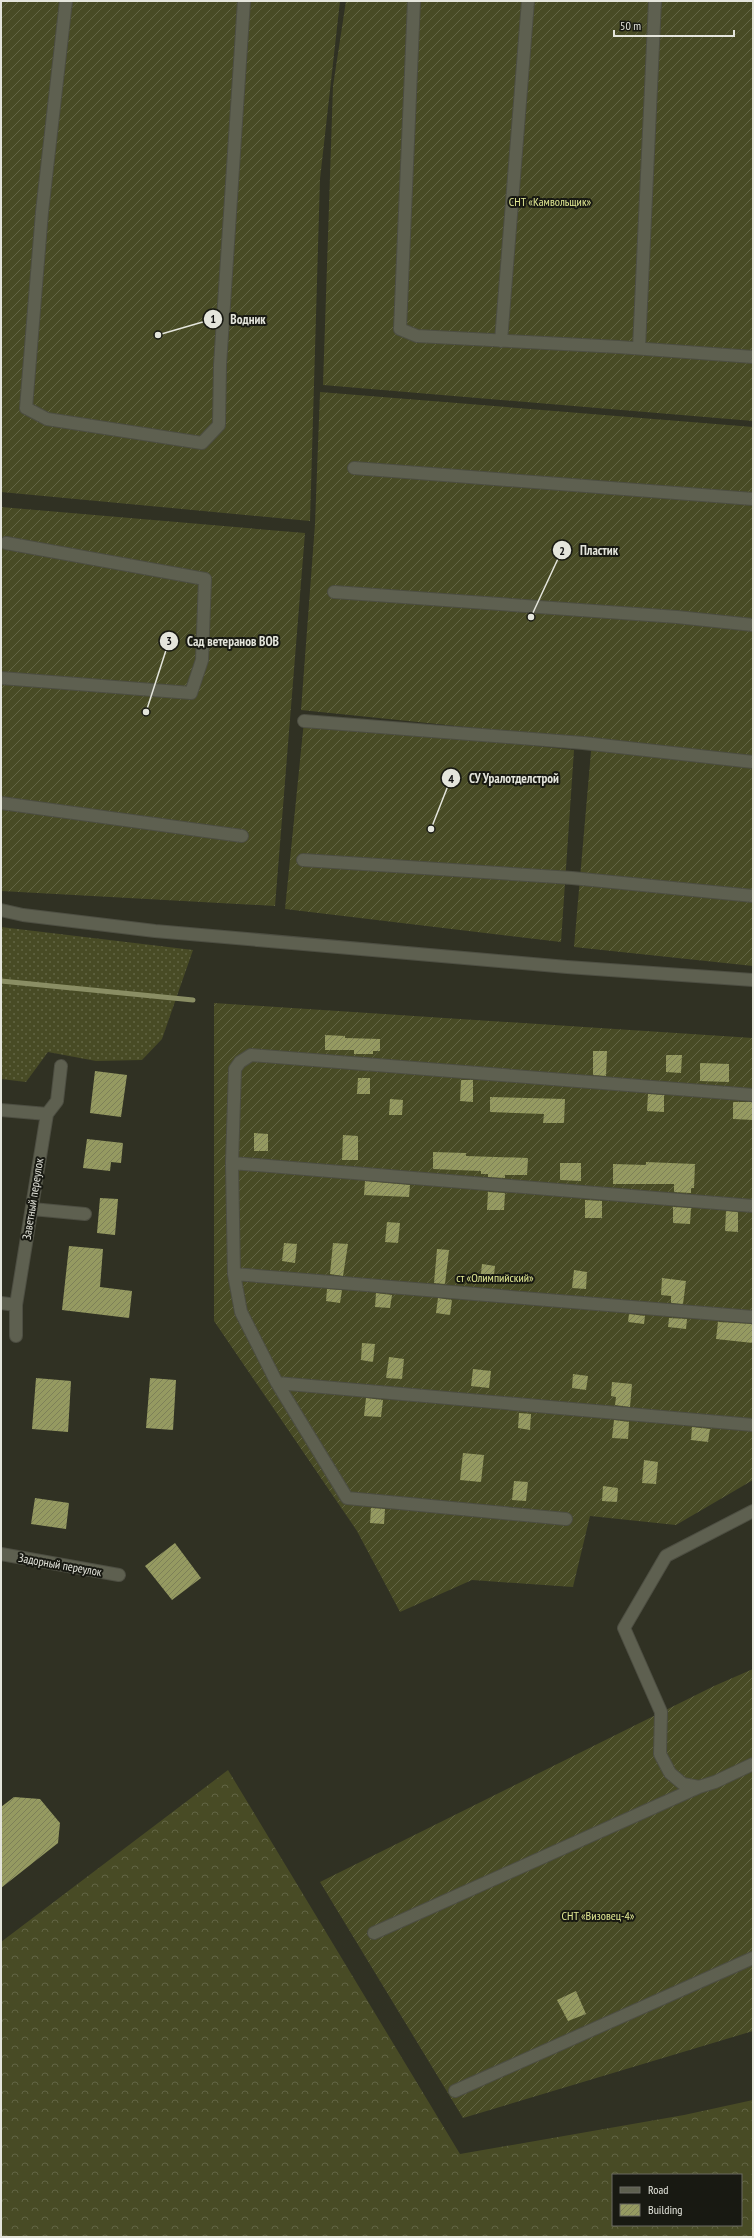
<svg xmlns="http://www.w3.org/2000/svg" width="754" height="2238" viewBox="0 0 754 2238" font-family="'PT Sans Narrow',sans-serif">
<defs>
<pattern id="grass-dots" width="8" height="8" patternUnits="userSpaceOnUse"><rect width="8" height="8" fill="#484b25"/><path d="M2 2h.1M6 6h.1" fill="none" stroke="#626544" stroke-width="1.8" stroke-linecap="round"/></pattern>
<pattern id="forest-crowns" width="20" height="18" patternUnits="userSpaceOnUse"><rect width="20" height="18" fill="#484b25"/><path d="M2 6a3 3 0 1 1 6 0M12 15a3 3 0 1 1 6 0" fill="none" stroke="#626544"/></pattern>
<pattern id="garden-furrows" width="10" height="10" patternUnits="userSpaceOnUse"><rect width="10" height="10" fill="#484b25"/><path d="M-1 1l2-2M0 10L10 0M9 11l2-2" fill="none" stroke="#626544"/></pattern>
<pattern id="building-hatch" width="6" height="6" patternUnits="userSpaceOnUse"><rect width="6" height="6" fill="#959a61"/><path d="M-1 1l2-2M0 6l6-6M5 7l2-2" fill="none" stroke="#7d8058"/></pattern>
</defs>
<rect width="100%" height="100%" fill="#303123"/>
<path fill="url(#grass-dots)" d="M 1,927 L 193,950 L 162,1039 L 142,1060 L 96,1061 L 48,1052 L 26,1082 L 1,1079 Z"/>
<path fill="url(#forest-crowns)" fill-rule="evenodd" d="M 228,1770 L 460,2154 L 684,2115 L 753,2100 L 753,2237 L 1,2237 L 1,1942 ZM 613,2175 L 741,2175 L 741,2225 L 613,2225 Z"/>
<path fill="url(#garden-furrows)" d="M 1,1 L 340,1 L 320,179 L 310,521 L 1,492 Z
M 346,1 L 753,1 L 753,421 L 323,385 L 333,86 Z
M 320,392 L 753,427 L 753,966 L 574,947 L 592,740 L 301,710 L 315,524 Z
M 1,507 L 305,533 L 275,906 L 1,891 Z
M 304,721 L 574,750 L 561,942 L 285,909 Z
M 214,1003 L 753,1038 L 753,1480 L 676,1525 L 590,1516 L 573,1587 L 472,1580 L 400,1612 L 357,1531 L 214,1321 Z
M 753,1669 L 753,2031 L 463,2118 L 320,1882 L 714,1686 Z"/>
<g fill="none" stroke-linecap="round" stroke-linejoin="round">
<path stroke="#8a8e64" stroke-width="5" d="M 1,981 L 193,1000"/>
</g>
<path fill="url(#building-hatch)" d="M 325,1035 L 345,1036 L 345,1038 L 380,1039 L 380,1051 L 373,1051 L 373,1054 L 354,1054 L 354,1050 L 325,1050 Z
M 593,1051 L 607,1051 L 606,1076 L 593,1075 Z
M 666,1055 L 682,1055 L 681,1073 L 666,1072 Z
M 700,1063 L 729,1064 L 729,1082 L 700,1081 Z
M 95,1071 L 127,1075 L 121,1117 L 90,1113 Z
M 358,1078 L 370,1078 L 370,1094 L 357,1094 Z
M 461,1080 L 473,1080 L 473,1102 L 460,1101 Z
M 648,1094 L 664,1095 L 664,1112 L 647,1111 Z
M 490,1097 L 565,1099 L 564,1123 L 543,1123 L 544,1114 L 490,1112 Z
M 390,1099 L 403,1100 L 402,1115 L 389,1115 Z
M 733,1102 L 753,1102 L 753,1120 L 733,1119 Z
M 254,1133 L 268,1134 L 268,1151 L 254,1151 Z
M 343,1135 L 358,1136 L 358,1160 L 342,1160 Z
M 87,1139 L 123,1143 L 121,1163 L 111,1162 L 110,1171 L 83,1168 Z
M 433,1152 L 466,1153 L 466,1156 L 528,1158 L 527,1175 L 505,1175 L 505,1178 L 488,1177 L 488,1174 L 481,1174 L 481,1171 L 433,1169 Z
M 646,1162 L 695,1164 L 694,1188 L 691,1188 L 691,1193 L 674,1192 L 674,1184 L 613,1184 L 613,1164 L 646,1165 Z
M 560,1163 L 581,1163 L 581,1181 L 560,1180 Z
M 365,1181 L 410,1185 L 409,1197 L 364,1195 Z
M 488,1192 L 505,1193 L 504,1210 L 487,1210 Z
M 100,1198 L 118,1199 L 115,1235 L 97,1233 Z
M 585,1200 L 602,1201 L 602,1218 L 585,1218 Z
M 673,1207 L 691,1208 L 690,1224 L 673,1223 Z
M 726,1211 L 738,1212 L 738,1232 L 725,1231 Z
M 387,1222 L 400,1223 L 398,1243 L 385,1242 Z
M 284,1243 L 297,1244 L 295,1263 L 282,1261 Z
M 333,1243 L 348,1244 L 343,1276 L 330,1274 Z
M 69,1246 L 103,1249 L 100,1287 L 132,1291 L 129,1318 L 62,1310 Z
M 437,1249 L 449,1250 L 445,1284 L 434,1283 Z
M 482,1264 L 495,1266 L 493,1283 L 480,1282 Z
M 574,1270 L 587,1272 L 586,1289 L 572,1288 Z
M 662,1278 L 686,1281 L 683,1304 L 671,1303 L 671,1296 L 661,1295 Z
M 327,1289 L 342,1290 L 340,1303 L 326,1301 Z
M 376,1293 L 392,1295 L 390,1308 L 375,1307 Z
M 438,1298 L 452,1300 L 450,1315 L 436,1313 Z
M 629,1314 L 645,1316 L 644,1324 L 628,1322 Z
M 669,1318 L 687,1319 L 686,1329 L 668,1327 Z
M 718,1322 L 753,1324 L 753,1343 L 716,1339 Z
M 362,1343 L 375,1344 L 373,1362 L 361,1360 Z
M 389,1357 L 404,1359 L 402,1379 L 386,1378 Z
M 473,1369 L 491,1371 L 489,1388 L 471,1386 Z
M 573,1374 L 588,1376 L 586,1390 L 572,1388 Z
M 36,1378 L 71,1381 L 68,1432 L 32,1429 Z
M 150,1378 L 176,1380 L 173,1430 L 146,1428 Z
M 612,1382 L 632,1384 L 630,1407 L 615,1405 L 616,1397 L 611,1396 Z
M 366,1398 L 383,1400 L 381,1417 L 364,1416 Z
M 519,1413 L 531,1414 L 530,1430 L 518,1428 Z
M 614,1420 L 629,1422 L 628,1439 L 612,1438 Z
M 692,1427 L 710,1429 L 708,1442 L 691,1440 Z
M 463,1453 L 484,1455 L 481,1482 L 460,1480 Z
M 644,1460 L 658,1462 L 656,1484 L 642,1483 Z
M 514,1481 L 528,1482 L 526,1501 L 512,1500 Z
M 603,1486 L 618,1488 L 617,1502 L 602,1501 Z
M 35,1498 L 69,1503 L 66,1529 L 31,1524 Z
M 371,1508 L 385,1509 L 384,1524 L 370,1523 Z
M 175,1543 L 201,1578 L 172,1600 L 145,1566 Z
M 14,1797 L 40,1799 L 60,1823 L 58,1843 L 1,1888 L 1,1807 Z
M 576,1991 L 586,2014 L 568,2021 L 557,2000 Z"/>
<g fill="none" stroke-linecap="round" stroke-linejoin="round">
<g stroke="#4d4e42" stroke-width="14">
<path id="minor" d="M 66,1 L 42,212 L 26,408 L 47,419 L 202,443 L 219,425 L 220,365 L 244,1
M 414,1 L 400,329 L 417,336 L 619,347 L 753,357
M 501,341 L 528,1
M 639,348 L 655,1
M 354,468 L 753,499
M 334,592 L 677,617 L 753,625
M 1,678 L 191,693 L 202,660 L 205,579 L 6,543
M 304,721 L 583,743 L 753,762
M 1,803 L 242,836
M 303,860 L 572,878 L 753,896
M 1,910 L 23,915 L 155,931 L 567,967 L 753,980
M 753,1095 L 251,1055 L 240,1062 L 235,1069 L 232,1163 L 234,1274 L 241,1312 L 277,1383 L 753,1425
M 1,1110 L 47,1114
M 232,1163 L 753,1206
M 32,1209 L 85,1214
M 234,1274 L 753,1317
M 1,1303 L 16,1305
M 16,1336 L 16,1305 L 47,1114 L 57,1101 L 61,1066
M 277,1383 L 347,1498 L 566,1519
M 753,1511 L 666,1556 L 624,1628 L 661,1712 L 660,1754 L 670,1773 L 683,1784 L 699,1787 L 715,1782 L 753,1764
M 1,1554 L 119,1575
M 374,1933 L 699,1787
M 455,2091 L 753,1958"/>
</g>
<use href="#minor" stroke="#5e6050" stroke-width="12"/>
</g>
<g text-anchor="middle" stroke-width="4" stroke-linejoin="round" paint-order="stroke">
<g font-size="12" fill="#e2e994" stroke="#181912">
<text x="550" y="206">СНТ «Камвольщик»</text>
<text x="495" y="1282">ст «Олимпийский»</text>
<text x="598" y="1920">СНТ «Визовец-4»</text>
</g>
<g font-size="12" fill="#e4e5dc" stroke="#181912">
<text transform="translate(33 1199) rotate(-81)" y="4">Заветный переулок</text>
<text transform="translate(60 1565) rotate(10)" y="4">Задорный переулок</text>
</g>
</g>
<path fill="none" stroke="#e4e5dc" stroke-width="1.5" d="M158 335L213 319M531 617L562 550M146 712L169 641M431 829L451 778"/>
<g fill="#e4e5dc" stroke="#181912" stroke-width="1.5">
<circle cx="158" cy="335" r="4"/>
<circle cx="531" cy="617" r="4"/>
<circle cx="146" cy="712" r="4"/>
<circle cx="431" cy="829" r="4"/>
<circle cx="213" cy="319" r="10"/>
<circle cx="562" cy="550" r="10"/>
<circle cx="169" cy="641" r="10"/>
<circle cx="451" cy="778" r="10"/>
</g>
<g font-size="12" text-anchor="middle" font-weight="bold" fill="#111">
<text x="213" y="323">1</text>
<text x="562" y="555">2</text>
<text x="169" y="645">3</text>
<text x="451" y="783">4</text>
</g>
<g font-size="13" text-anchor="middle" font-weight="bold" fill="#e4e5dc" stroke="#181912" stroke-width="4" stroke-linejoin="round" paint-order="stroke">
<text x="248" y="324">Водник</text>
<text x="599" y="555">Пластик</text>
<text x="233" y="646">Сад ветеранов ВОВ</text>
<text x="514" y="783">СУ Уралотделстрой</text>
</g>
<rect width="754" height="2238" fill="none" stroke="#e4e5dc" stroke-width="4"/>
<rect x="612" y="2174" width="130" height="52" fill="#181912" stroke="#6a6b63"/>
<rect x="620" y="2187" width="20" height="6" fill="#5e6050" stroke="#6a6b63"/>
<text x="648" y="2194" font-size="12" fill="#e4e5dc">Road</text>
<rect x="620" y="2204" width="20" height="12" fill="url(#building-hatch)" stroke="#6a6b63"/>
<text x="648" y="2214" font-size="12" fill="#e4e5dc">Building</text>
<path d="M614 30v6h120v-6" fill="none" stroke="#e4e5dc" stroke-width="2"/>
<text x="620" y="30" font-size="12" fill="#e4e5dc" stroke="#181912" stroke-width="3" paint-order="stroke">50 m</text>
</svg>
